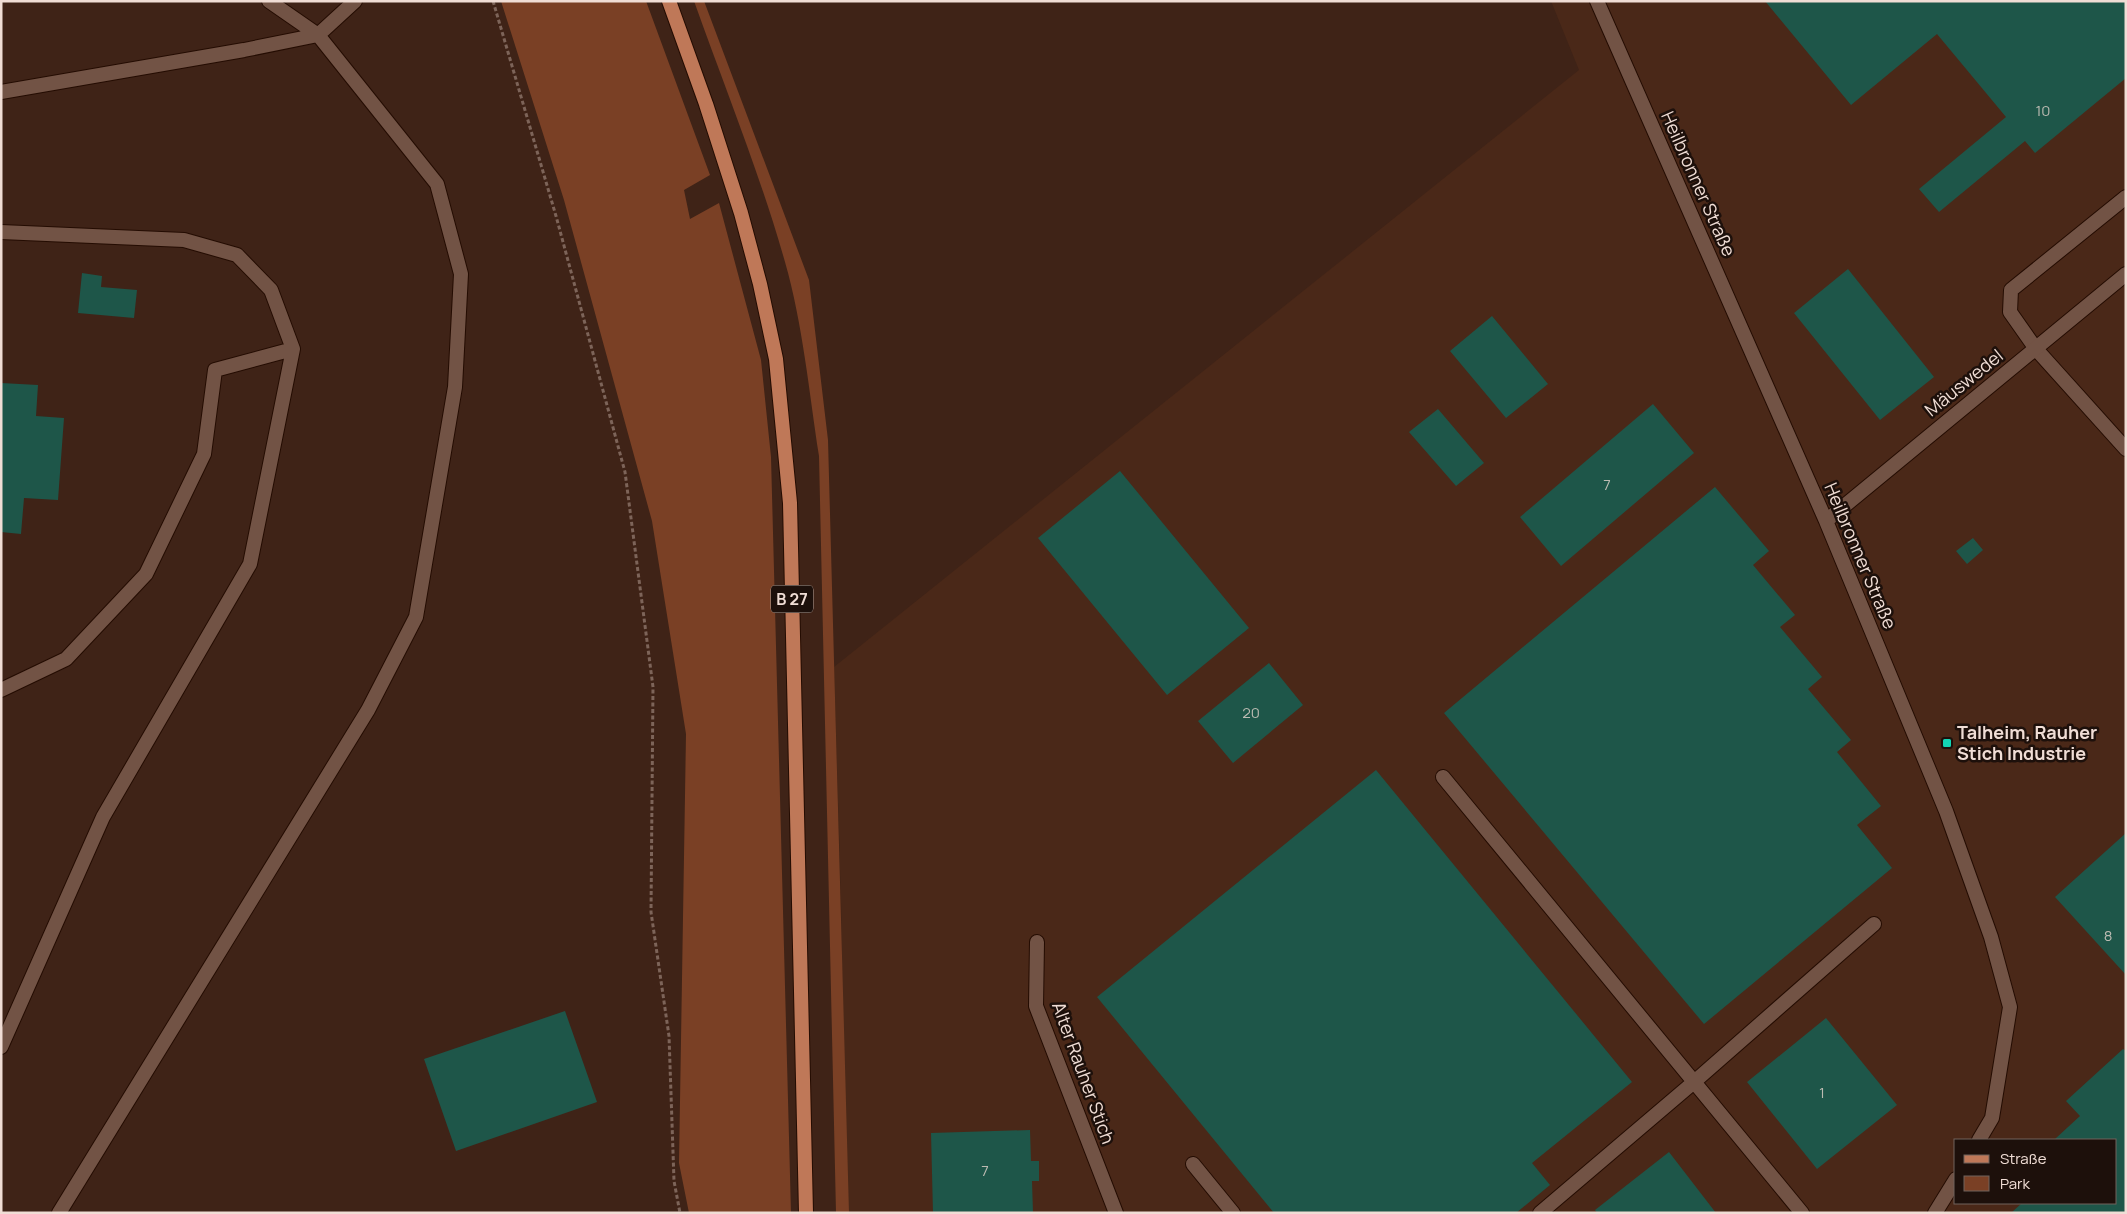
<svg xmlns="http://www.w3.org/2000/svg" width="2127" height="1214" viewBox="0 0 2127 1214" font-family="Manrope,sans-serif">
<rect width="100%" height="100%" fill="#3f2317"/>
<path fill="#4a2818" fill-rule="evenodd" d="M 1551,1 L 2126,1 L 2126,1213 L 846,1213 L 841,903 L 834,667 L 1579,70 ZM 1956,1140 L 2116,1140 L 2116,1203 L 1956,1203 Z"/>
<path fill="#7a4025" d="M 501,1 L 646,1 L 710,175 L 684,190 L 690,219 L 719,203 L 761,360 L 771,457 L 791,1213 L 689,1213 L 679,1163 L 686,734 L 652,521 L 564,200 Z
M 694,1 L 704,1 L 809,280 L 828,440 L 849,1213 L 836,1213 L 819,456 C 809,392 803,325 785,262 C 760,174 725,88 694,1 Z"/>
<path fill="#1e5649" d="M 1765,1 L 2126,1 L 2126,78 L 2035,153 L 2025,141 L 1939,212 L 1919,189 L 2006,117 L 1937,34 L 1851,105 Z
M 1848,269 L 1934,377 L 1880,420 L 1794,313 Z
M 82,273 L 102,276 L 101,287 L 137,290 L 134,318 L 78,313 Z
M 1492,316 L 1548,384 L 1506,418 L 1450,351 Z
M 1,383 L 38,385 L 36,416 L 64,418 L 58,500 L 24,498 L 21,534 L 1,532 Z
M 1653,404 L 1694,453 L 1561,566 L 1520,517 Z
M 1438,409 L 1484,463 L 1456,486 L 1409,432 Z
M 1120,471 L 1249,628 L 1167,695 L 1038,538 Z
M 1715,487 L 1769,551 L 1753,565 L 1795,615 L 1780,627 L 1822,677 L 1808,689 L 1851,740 L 1837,752 L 1881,806 L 1857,825 L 1892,868 L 1704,1024 L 1444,713 Z
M 1973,538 L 1983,550 L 1967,564 L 1956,551 Z
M 1269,663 L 1303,705 L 1233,763 L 1198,721 Z
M 1376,770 L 1632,1082 L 1532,1163 L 1550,1185 L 1516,1213 L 1274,1213 L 1097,997 Z
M 2126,833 L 2126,975 L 2055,897 Z
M 565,1011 L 597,1102 L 456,1151 L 424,1059 Z
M 1826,1018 L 1897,1105 L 1817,1169 L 1747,1082 Z
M 2123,1049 L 2126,1051 L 2126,1213 L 2011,1213 L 2022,1203 L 2116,1203 L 2116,1140 L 2055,1139 L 2080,1116 L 2066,1101 Z
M 1030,1130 L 1031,1161 L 1039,1161 L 1039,1181 L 1032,1181 L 1033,1213 L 933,1213 L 931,1133 Z
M 1669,1152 L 1716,1213 L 1597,1213 L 1595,1210 Z"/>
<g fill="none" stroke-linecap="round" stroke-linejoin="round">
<g stroke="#240c02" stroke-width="16">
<path id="service" d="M 1,92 L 244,50 L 318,35 L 355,1
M 2126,197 L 2011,290 L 2010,312 L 2036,349 L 2126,449
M 1,232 L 184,240 L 237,255 L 271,290 L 293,349 L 250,564 L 103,817 L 1,1047
M 1,690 L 66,659 L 146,574 L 204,454 L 215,370 L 293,349
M 1443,777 L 1802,1213
M 1193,1164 L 1233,1213
M 59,1213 L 368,710 L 416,617 L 455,387 L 461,274 L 437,184 L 318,35 L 269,1
M 1540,1213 L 1694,1082 L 1874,924"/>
</g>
<g stroke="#240c02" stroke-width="16">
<path id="minor" d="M 1597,1 L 1826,521 L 1946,811 L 1991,937 L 2010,1007 L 1992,1118 L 1979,1140
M 1826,521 L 2126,274
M 1037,942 L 1036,1006 L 1116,1213
M 1935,1213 L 1956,1179"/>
</g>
<g stroke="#240c02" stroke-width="16">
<path id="primary" d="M 669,1 L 706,104 L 741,213 L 760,284 L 776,359 L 790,503 L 806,1213"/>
</g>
<path stroke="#7d6459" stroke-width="3" stroke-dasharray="4 2.5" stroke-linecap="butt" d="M 493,1 L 556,216 L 625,472 L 653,687 L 651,912 L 669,1036 L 674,1181 L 680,1213"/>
<use href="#service" stroke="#725345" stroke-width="14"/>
<use href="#minor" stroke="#725345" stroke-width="14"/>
<use href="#primary" stroke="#bf7858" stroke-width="14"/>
</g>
<rect fill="#12d5b4" stroke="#1d100b" stroke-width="2" x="1942" y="738" width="10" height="10" rx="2.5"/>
<g text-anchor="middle" stroke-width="5" stroke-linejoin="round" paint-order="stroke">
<g font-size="15" fill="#bcbbb2">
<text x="2043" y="116">10</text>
<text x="1607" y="490">7</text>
<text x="1251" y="718">20</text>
<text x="2108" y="941">8</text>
<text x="1822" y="1098">1</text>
<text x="985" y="1176">7</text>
</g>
<rect fill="#1d100b" stroke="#b1a098" stroke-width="1" x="771" y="585.5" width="42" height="27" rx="4"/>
<g font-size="16" font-weight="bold" fill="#f0ddd5">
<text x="792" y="605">B 27</text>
</g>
<g font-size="18" fill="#f0ddd5" stroke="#1d100b">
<text transform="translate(1698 184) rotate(66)" y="6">Heilbronner Straße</text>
<text transform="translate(1964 383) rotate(-39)" y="6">Mäuswedel</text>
<text transform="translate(1860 556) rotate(67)" y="6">Heilbronner Straße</text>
<text transform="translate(1083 1073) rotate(70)" y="6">Alter Rauher Stich</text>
</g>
<g font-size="18" font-weight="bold" fill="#f0ddd5" stroke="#1d100b" text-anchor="start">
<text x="1957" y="739">Talheim, Rauher<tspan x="1957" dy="21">Stich Industrie</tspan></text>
</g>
</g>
<rect width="2127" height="1214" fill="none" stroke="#f0ddd5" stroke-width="5"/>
<rect x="1954" y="1139" width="162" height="65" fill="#1d100b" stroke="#71625c"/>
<rect x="1964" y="1155" width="25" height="8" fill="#bf7858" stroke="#71625c"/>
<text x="2000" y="1164" font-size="15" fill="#f0ddd5">Straße</text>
<rect x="1964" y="1176" width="25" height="15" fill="#7a4025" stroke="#71625c"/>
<text x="2000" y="1189" font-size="15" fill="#f0ddd5">Park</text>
</svg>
